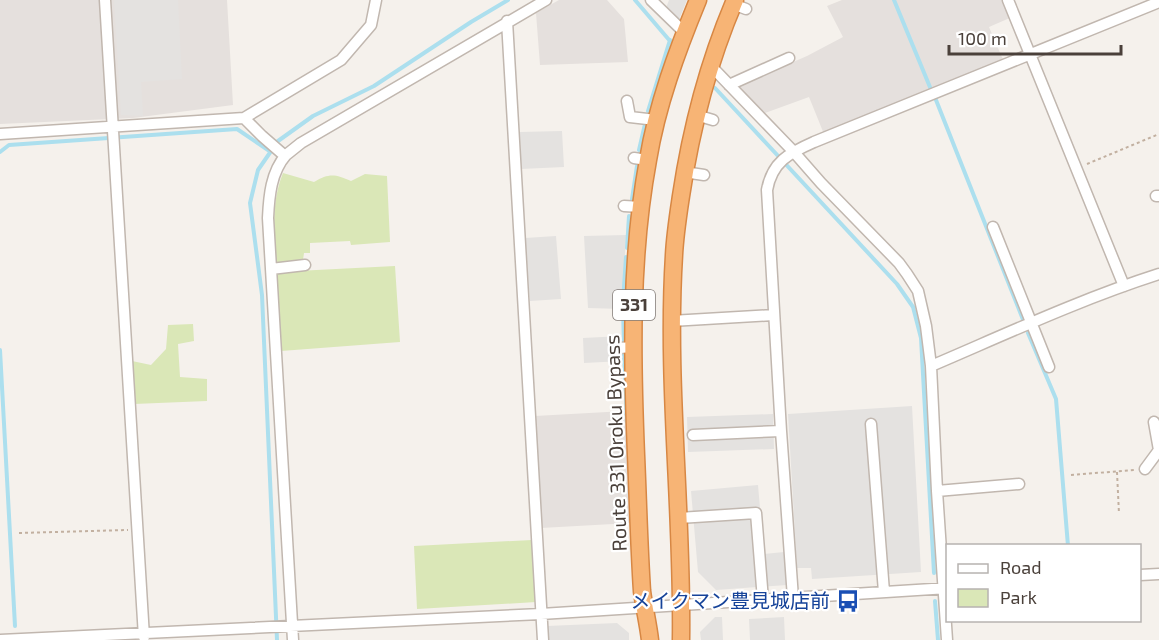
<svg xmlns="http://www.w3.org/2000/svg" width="1159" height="640" viewBox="0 0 1159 640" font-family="'Exo 2','Noto Sans JP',sans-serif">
<rect width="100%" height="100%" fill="#f5f1ec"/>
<path fill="#e5e0dd" d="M 0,0 L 227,0 L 233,105 L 133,118 L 0,124 Z
M 559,0 L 607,0 L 624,19 L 628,62 L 540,65 L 536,13 Z
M 842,0 L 1005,0 L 1012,17 L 989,27 L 1004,62 L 824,134 L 809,97 L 765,113 L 738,86 L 807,56 L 843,37 L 827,6 Z
M 625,411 L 631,523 L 541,528 L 535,416 Z"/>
<path fill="#dae7b7" d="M 283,173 L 314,182 C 329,173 335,174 351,181 L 365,174 L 387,176 L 390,242 L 351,245 L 350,241 L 310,243 L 310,253 L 304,253 L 303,260 L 276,265 C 274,233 271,203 283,173 Z
M 395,266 L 400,342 L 281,351 L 277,272 Z
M 193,324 L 194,341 L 178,344 L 180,377 L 207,379 L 207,401 L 134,404 L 132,361 L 151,365 L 166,349 L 168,325 Z
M 532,540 L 536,602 L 417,609 L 414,546 Z"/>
<path fill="#e4e2e0" d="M 114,0 L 178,0 L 182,79 L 141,82 L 143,116 L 121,115 Z
M 669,0 L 687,0 L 678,22 L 666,8 Z
M 562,131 L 564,167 L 521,169 L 520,132 Z
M 626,235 L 622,309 L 588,308 L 584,236 Z
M 556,236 L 561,299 L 530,301 L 525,238 Z
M 622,336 L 623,361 L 584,363 L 583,338 Z
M 912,406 L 921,572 L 812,579 L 811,568 L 797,568 L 788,414 Z
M 773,414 L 774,449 L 688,452 L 687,417 Z
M 758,485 L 764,554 L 784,552 L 787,585 L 716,590 L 698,572 L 691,491 Z
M 715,617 L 722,617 L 723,640 L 701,640 L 700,632 Z
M 784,617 L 785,640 L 750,640 L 749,619 Z
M 617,623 L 629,633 L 629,640 L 548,640 L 547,626 Z"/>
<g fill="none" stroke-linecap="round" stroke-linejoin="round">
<path stroke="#acdfee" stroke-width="4" d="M 635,0 L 670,41
M 894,0 L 932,92
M 715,88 L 897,284 L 913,307 L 921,338 L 934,573
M 936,100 L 1024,322
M 648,111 L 670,40
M 639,150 L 645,124
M 0,152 L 9,145 L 237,129 L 271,152
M 632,199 L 637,166
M 627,248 L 629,216
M 623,302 L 626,257
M 623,311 L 624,344
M 1028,333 L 1056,399 L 1068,546
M 0,350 L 15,626
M 624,352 L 627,422
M 935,601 L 938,640
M 277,640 L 262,295 L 250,203 L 258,170 L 278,141 L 313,116 L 374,86 L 471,22 L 508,0"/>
<g stroke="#c1b7af" stroke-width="13">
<path id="minor" d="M 105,0 L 144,637
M 651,0 L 685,33
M 1008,0 L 1124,286
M 733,4 L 746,9
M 507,21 L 543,640
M 710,65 L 793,151 L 821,183 L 899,263 L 907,274 L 918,291 L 926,326 L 931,366 L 937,491 L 947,640
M 729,85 L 789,58
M 627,101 L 630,117 L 656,120
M 696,115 L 713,120
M 244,118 L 262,136 L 285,156
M 0,134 L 244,118 L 341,60 L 371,25 L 376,0
M 634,158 L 647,160
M 684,172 L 704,175
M 1156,196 L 1159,196
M 624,206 L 641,207
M 993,227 L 1049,367
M 271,269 L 305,265
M 671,321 L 773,315
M 619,348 L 633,347
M 931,366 C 1006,334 1081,299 1159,274
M 1154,422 L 1159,450
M 871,424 L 884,592
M 693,435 L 781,431
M 1145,469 L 1159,450
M 937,491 L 1019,484
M 679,518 L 756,513 L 763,600
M 1140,575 L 1159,574
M 793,598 L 781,431 L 767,190 C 772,162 789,153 814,142 L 1159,2
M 0,640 L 541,614 L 948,588
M 293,640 L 268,218 C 269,196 271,172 286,155 C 291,151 296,147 301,143 L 546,0"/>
</g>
<g stroke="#d78744" stroke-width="19">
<path id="highway" d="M 650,640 C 648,623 644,607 642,591 C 639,545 638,500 636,455 C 632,357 630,257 648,160 C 657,105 677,51 698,0
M 681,640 C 683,511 666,383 674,255 C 675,235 678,216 681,196 C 691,129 708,63 735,0"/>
</g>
<path stroke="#c2b0a0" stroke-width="2" stroke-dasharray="3 3" stroke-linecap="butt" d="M 1087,164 L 1159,134
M 1117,472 L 1119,514
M 1071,475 L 1134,470
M 19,533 L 128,530"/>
<use href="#minor" stroke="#fff" stroke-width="10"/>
<use href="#highway" stroke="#f7b475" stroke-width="16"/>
</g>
<defs>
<g id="bus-bare" transform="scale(1.8)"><path d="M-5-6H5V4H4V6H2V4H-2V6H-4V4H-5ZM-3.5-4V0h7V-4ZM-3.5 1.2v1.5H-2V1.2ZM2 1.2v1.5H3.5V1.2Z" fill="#1a4fb4" stroke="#fff" stroke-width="2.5" paint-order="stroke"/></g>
</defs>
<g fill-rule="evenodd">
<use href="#bus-bare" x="848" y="601"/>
</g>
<g text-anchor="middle" stroke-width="4.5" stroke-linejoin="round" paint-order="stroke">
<rect fill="#fff" stroke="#807975" stroke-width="1.5" x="613" y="290" width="42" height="30" rx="4.5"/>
<g font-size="18" font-weight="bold" fill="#4a403a">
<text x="634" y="311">331</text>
</g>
<g font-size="20" fill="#4a403a" stroke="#fff">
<text transform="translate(616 443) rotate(-92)" y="7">Route 331 Oroku Bypass</text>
</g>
<g font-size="20" fill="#164399" stroke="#fff" text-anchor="end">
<text x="830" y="608">メイクマン豊見城店前</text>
</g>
</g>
<rect x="946" y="544" width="195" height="78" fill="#ffffff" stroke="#b7b3b0" stroke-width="1.5"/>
<rect x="958" y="564" width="30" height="9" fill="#ffffff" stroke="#b7b3b0" stroke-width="1.5"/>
<text x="1000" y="574" font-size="18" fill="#4a403a">Road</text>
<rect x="958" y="589" width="30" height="18" fill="#dae7b7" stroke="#b7b3b0" stroke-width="1.5"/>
<text x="1000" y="604" font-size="18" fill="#4a403a">Park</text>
<path d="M949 45v9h172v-9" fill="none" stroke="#4a403a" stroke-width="3"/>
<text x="958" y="45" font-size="18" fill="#4a403a" stroke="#ffffff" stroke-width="4.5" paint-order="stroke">100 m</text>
</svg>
